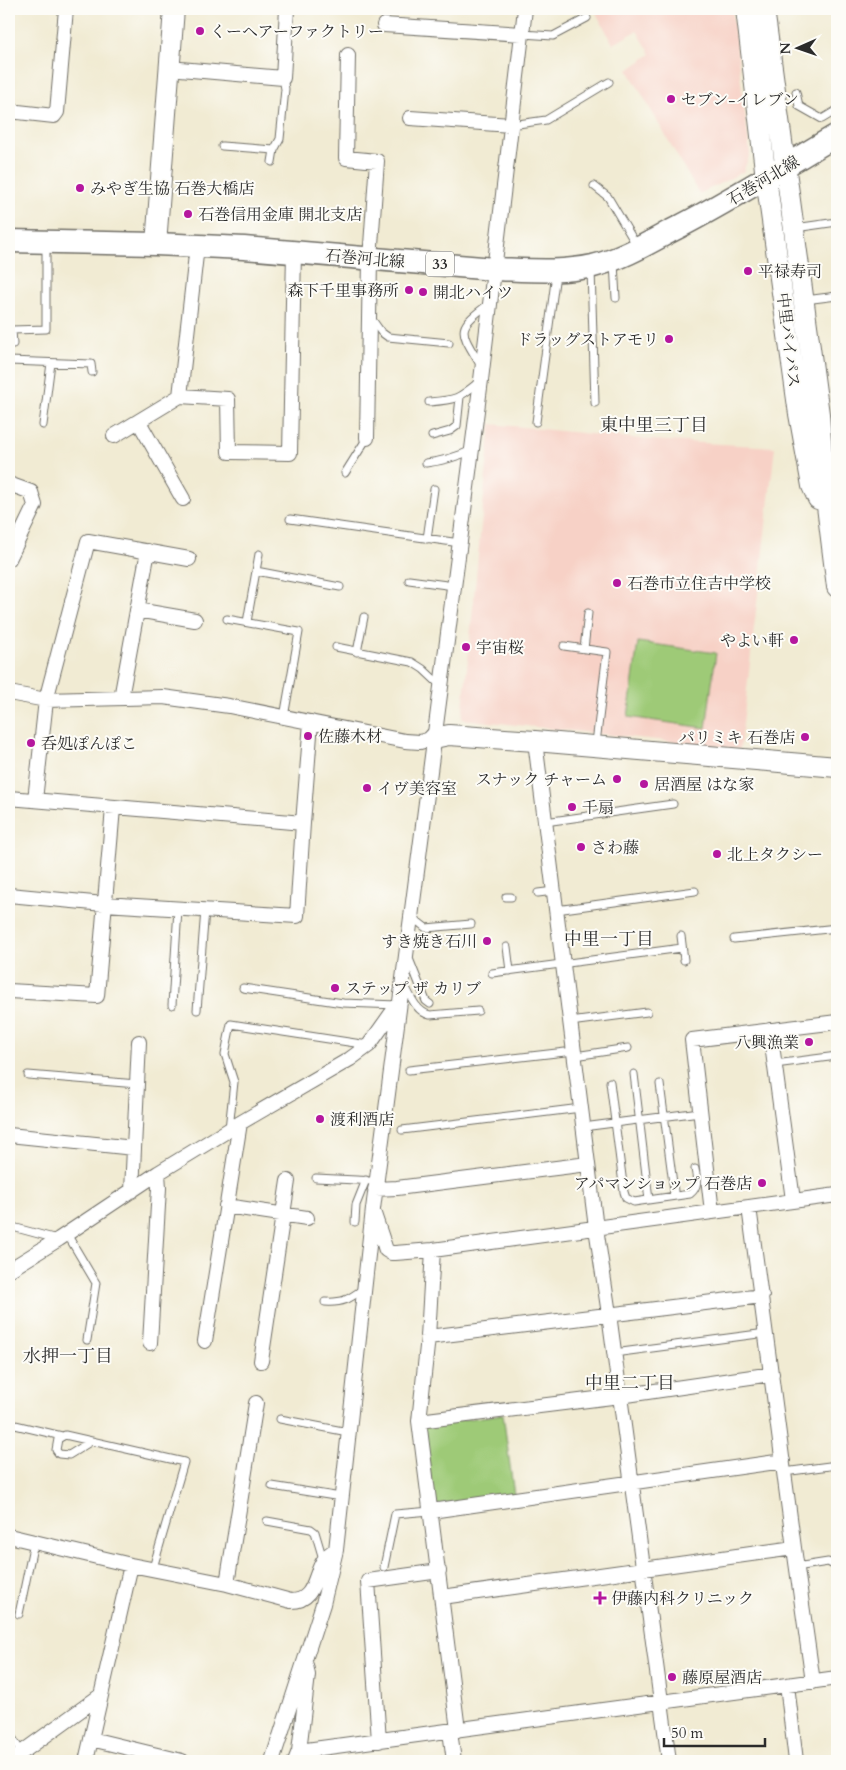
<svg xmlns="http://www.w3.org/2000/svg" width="846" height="1770" viewBox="0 0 846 1770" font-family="Cardo,'Noto Serif JP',serif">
<rect width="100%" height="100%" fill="#fdfcf7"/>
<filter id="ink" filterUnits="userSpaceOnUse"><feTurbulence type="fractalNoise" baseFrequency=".02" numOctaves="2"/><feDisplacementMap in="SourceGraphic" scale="10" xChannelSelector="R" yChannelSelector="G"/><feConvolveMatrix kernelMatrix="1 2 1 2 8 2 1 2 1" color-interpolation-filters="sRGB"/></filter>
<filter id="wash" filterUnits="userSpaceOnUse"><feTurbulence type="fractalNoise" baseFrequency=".0096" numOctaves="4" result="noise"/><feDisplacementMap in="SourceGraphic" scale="20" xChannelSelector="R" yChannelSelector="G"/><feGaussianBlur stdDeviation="1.12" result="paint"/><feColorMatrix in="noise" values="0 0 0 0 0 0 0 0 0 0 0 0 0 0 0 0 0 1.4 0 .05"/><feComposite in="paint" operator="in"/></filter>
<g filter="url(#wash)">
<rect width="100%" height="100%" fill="#f1ebd3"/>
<path fill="#f7d1c6" d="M 594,9 L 732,9 L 750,154 L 743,172 L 699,194 L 628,70 L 651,54 L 637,31 L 613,44 Z
M 491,424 L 651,440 L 775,447 L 740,749 L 462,719 Z"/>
<path fill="#9eca77" stroke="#647a51" d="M 638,642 L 716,653 L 706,728 L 628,717 Z
M 503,1414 L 514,1495 L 434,1506 L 424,1425 Z"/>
</g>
<g filter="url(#ink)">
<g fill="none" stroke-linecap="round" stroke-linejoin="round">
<g stroke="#706e66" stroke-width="9">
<path id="lane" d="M 522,34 L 553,36 L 587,18
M 796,92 L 799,106 L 822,119 L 837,110
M 511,125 L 546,120 L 609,82
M 222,146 L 274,150
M 272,162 L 274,150 L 280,139 L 285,89 L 283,78
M 594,186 L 608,197 L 637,246
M 795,228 L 837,222
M 614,263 L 616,298
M 591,269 L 595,403
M 805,300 L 837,296
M 371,318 L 381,332 L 388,337 L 449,343
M 13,344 L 12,330 L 46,329 L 46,245
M 9,361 L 91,364 L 92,372
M 481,366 C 459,329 455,329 490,303
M 429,402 C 457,400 458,399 480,381
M 536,422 L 556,274
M 43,425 L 51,363
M 432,436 L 450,431 L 457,426 L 460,397
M 426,463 C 443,461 457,457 472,450
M 345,473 L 367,438
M 290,519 L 460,543
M 427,539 L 434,489
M 256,571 L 340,587
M 409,580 L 454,586
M 227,619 L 299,632 L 284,717
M 247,622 L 259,554
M 564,646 L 607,652 L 596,743
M 336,647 L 412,662 L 423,669 L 440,685
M 584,649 L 588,613
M 357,652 L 364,617
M 545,822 L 673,804
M 538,893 L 554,891
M 506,897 L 511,897
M 556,910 L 695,891
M 414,914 L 417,921 L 426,928 L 471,924
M 681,936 L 684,960
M 734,939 L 837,928
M 507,947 L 510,971
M 408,956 L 426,1001 L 430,1004
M 492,973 L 682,948
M 404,984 C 410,995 416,1012 430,1015 L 478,1011
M 243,988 L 343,1003 L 398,1005
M 172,1005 L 178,909
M 197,1010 L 205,910
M 570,1022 L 647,1012
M 575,1056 L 628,1048
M 775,1064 L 837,1056
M 409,1070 L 574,1051
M 634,1074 L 649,1200
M 28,1075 L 137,1084
M 610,1082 L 624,1192 L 626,1198 L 634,1202 L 690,1194 C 699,1187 697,1179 695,1169
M 660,1084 L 674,1191 L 673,1196
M 583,1127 L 700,1112
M 229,1129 L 234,1082 L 225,1054 L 231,1024 L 368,1045
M 402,1130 L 581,1108
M 316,1178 L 376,1181
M 355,1222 L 356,1205 L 366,1180
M 9,1226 L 57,1239
M 67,1234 L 96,1283 L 87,1340
M 325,1302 C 344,1303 349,1299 363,1289
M 614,1353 L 766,1333
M 280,1419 L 348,1432
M 11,1424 L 62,1436
M 90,1442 L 69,1455 L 59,1454 L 56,1450 L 58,1439 L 65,1435 L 184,1462 L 153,1568
M 784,1472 L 837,1465
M 272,1486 L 341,1497
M 267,1521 L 311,1529 L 315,1532 L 323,1559
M 384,1567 L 395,1514 L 431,1511
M 796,1567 L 828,1562 L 837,1567
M 19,1614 L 34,1542
M 9,1733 L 22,1753
M 656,1761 L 669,1759"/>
</g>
<g stroke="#706e66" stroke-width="16">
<path id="street" d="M 384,25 L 522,34
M 348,55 L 346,158 L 377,161 L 370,259 L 367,438
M 169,68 L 283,78 L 287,9
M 9,111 L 54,116 L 57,112 L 66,9
M 410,118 L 511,125
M 180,396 L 228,399 L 229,452 L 290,453 L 294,252
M 139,422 L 183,499
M 114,436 L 180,396 L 197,246
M 9,484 L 31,492 L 35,505 L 9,559
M 137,610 L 195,620
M 9,693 L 46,700 L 163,697 L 229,706 L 405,741 L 420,742 L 434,738
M 121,698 L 148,551
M 535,741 L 596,1228 L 609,1314 L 669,1761
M 9,798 L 303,823
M 35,800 L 46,700 L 88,541 L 189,559
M 9,895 L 104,904 L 297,916 L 303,823 L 311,722
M 9,991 L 97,996 L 113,808
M 770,1030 L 793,1200
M 9,1135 L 134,1148
M 375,1189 L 397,1188 L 588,1164
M 132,1191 L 139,1042
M 226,1206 L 307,1218
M 749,1207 L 794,1548 L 813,1682
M 712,1212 L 692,1040 L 837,1022
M 374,1214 L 386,1250 L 391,1253 L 395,1253 L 433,1250 L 837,1195
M 433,1250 L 428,1337 L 419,1421 L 458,1730
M 9,1270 L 59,1239 L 158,1173 L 240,1123 L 350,1059 L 369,1045 L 396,1007
M 428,1337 L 762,1296
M 205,1341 L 240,1123
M 150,1343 L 159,1188 L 158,1173
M 261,1361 L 288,1181
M 419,1421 L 620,1396 L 772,1374
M 431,1511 L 783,1461
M 9,1536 L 131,1565 L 227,1584 L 291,1601 C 322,1601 310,1561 336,1550
M 227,1584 L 256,1403
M 442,1597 L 794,1548
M 450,1731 L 454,1761
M 91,1739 L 182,1761
M 379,1741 L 368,1581 L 439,1571
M 299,1751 L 308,1675 L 306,1665
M 10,1761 L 100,1696
M 86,1761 L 131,1565
M 272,1761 L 323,1604 L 336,1550 L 373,1209 L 481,380 L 525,9
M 295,1761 L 299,1751 L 787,1685
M 796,1761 L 787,1685 L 837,1678"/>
</g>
<g stroke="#706e66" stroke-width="22">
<path id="secondary" d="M 746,9 L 766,178 L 799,414 L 812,486 L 818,499
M 764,9 L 819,414 L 824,482 L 837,587
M 156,244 L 174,9
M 434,738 L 449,735 L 535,741 L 837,767"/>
</g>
<g stroke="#706e66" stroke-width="25">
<path id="primary" d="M 9,241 L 156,244 L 244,248 L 494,269 C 527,270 561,273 593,266 C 621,259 645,245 669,232 C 727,203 781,168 837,135"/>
</g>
<use href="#lane" stroke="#fff" stroke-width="7"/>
<use href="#street" stroke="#fff" stroke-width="14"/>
<use href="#secondary" stroke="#fff" stroke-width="20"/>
<use href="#primary" stroke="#fff" stroke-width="22"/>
</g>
</g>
<g fill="#b5179e" stroke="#fdfcf7" stroke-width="2">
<circle cx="200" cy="31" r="5"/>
<circle cx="671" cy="99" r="5"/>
<circle cx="80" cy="188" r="5"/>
<circle cx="188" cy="214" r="5"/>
<circle cx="748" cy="271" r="5"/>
<circle cx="409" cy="290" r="5"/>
<circle cx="423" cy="292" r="5"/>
<circle cx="669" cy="339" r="5"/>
<circle cx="617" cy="583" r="5"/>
<circle cx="794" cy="640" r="5"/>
<circle cx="466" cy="647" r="5"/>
<circle cx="308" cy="736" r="5"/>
<circle cx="805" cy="737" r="5"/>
<circle cx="31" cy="743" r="5"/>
<circle cx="617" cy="779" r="5"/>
<circle cx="644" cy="784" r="5"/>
<circle cx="367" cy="788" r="5"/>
<circle cx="572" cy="807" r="5"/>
<circle cx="581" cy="847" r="5"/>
<circle cx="717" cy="854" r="5"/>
<circle cx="487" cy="941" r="5"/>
<circle cx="335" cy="988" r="5"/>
<circle cx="809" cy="1042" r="5"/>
<circle cx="320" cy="1119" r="5"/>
<circle cx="762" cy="1183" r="5"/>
<path d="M597.5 1590.5h5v5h5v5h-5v5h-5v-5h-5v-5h5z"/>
<circle cx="672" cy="1677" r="5"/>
</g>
<g text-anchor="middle" stroke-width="4" stroke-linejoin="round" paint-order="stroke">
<rect fill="#fdfcf7" stroke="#6a6a68" stroke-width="1" x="426" y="251.5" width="28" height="25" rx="4"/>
<g font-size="15" font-weight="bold" fill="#2b2b2b">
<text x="440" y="269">33</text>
</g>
<g font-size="16" fill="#2b2b2b" stroke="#fdfcf7" text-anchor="start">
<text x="210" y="37">くーヘアーファクトリー</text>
<text x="681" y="105">セブン-イレブン</text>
<text x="90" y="194">みやぎ生協 石巻大橋店</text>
<text x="198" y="220">石巻信用金庫 開北支店</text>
<text x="758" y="277">平禄寿司</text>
<text x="399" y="296" text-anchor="end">森下千里事務所</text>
<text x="433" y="298">開北ハイツ</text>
<text x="659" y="345" text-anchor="end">ドラッグストアモリ</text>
<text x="627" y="589">石巻市立住吉中学校</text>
<text x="784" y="646" text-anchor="end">やよい軒</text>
<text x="476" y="653">宇宙桜</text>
<text x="318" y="742">佐藤木材</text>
<text x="795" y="743" text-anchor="end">パリミキ 石巻店</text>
<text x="41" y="749">呑処ぽんぽこ</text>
<text x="607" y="785" text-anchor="end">スナック チャーム</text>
<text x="654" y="790">居酒屋 はな家</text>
<text x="377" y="794">イヴ美容室</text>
<text x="582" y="813">千扇</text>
<text x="591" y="853">さわ藤</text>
<text x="727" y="860">北上タクシー</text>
<text x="477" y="947" text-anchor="end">すき焼き石川</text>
<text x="345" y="994">ステップ ザ カリブ</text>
<text x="799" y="1048" text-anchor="end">八興漁業</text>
<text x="330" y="1125">渡利酒店</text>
<text x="752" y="1189" text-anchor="end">アパマンショップ 石巻店</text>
<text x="611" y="1604">伊藤内科クリニック</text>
<text x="682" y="1683">藤原屋酒店</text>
</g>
<g font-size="16" fill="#2b2b2b" stroke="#fdfcf7">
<text transform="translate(763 180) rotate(-31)" y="6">石巻河北線</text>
<text transform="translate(365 258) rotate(5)" y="6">石巻河北線</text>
<text transform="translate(789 340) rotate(83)" y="6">中里バイパス</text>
</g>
<g font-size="18" fill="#2b2b2b" stroke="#fdfcf7">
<text x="654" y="431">東中里三丁目</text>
<text x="609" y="945">中里一丁目</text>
<text x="68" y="1362">水押一丁目</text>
<text x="630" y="1389">中里二丁目</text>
</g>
</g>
<rect width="846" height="1770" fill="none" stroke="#fdfcf7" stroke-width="30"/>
<g transform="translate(798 48) rotate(268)" stroke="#fdfcf7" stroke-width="4" paint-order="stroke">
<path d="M0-4L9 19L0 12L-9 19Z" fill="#2b2b2b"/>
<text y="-8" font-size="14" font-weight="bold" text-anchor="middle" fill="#2b2b2b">N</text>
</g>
<path d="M664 1738v8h101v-8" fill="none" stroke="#2b2b2b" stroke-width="2.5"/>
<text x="671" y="1738" font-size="15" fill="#2b2b2b" stroke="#fdfcf7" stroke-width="4" paint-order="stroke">50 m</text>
</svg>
